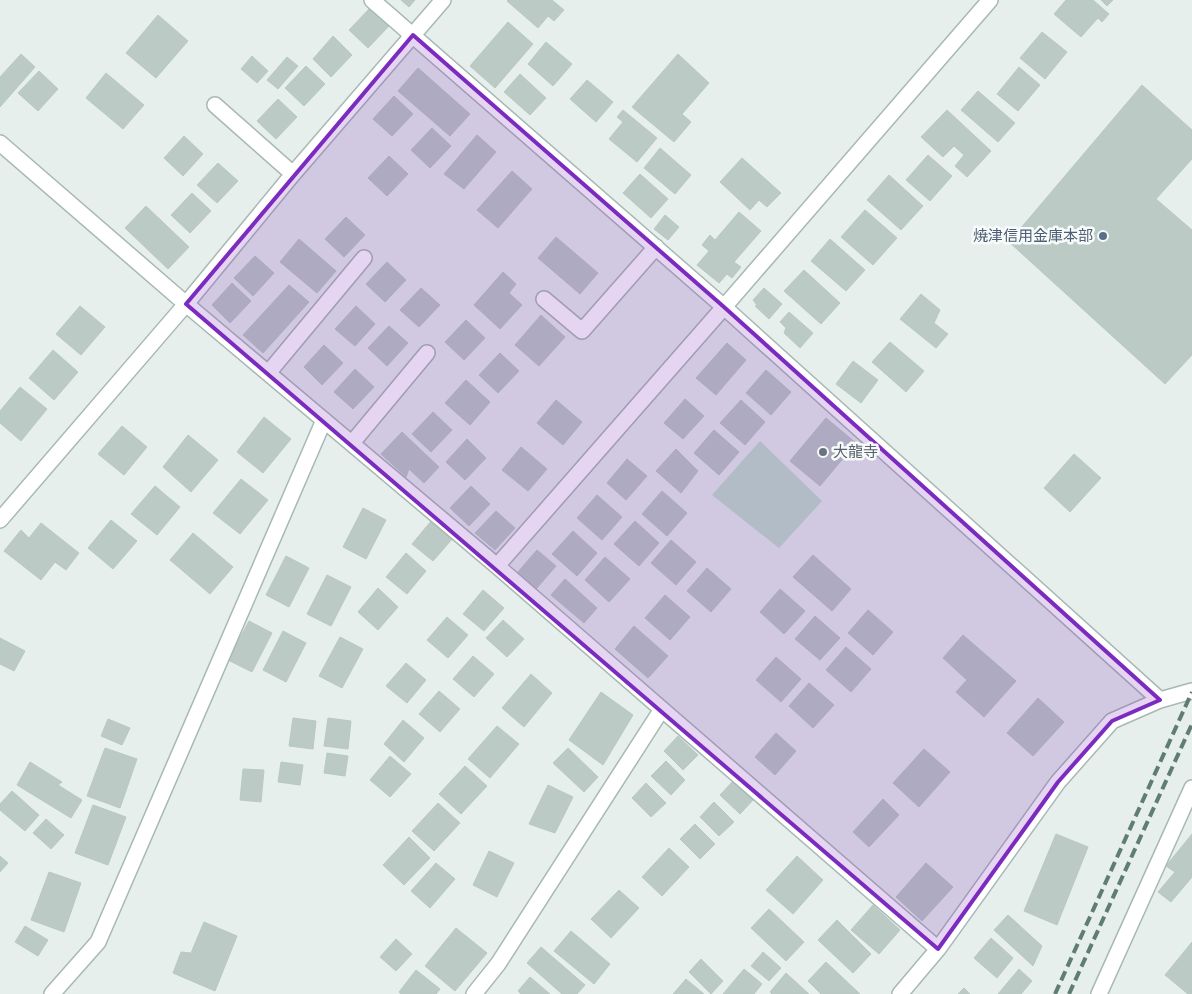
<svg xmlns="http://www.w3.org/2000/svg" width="1192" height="994" viewBox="0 0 1192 994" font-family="'Work Sans','Noto Sans JP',sans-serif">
<rect width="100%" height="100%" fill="#e6efeb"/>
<path fill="#bfe0c8" d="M 760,441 L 822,501 L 779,548 L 712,495 Z"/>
<path fill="#bbcac4" stroke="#b8c9c2" d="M 401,0 L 415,0 L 409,7 Z
M 508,0 L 552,0 L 564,10 L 554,21 L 548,16 L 538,28 L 507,1 Z
M 1066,0 L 1093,0 L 1109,14 L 1102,22 L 1098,18 L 1081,37 L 1054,14 Z
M 1101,0 L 1113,0 L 1107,6 Z
M 370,8 L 389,26 L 368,48 L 349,30 Z
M 158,15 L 188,41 L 156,78 L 126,53 Z
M 508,22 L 533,44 L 495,88 L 470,66 Z
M 1042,32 L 1067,52 L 1045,79 L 1020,58 Z
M 333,36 L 352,55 L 331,77 L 313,59 Z
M 546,42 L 572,64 L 553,86 L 528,64 Z
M 21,54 L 35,67 L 0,107 L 0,77 Z
M 678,54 L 709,83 L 682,114 L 691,122 L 674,142 L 632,107 Z
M 252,56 L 268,71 L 257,83 L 241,69 Z
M 287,57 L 298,66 L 278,89 L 267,80 Z
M 306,66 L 325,84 L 304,106 L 285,88 Z
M 1019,67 L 1040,85 L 1018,111 L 997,94 Z
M 418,68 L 470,114 L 450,136 L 398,91 Z
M 39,71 L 58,89 L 38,111 L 18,93 Z
M 106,73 L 144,105 L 123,129 L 86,98 Z
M 520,74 L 546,98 L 530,115 L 504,92 Z
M 587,80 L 613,102 L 596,122 L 570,99 Z
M 1142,85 L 1192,130 L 1192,159 L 1156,199 L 1192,230 L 1192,355 L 1165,384 L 1009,242 Z
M 978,91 L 1015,123 L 998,142 L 961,110 Z
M 394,96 L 413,114 L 392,136 L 373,119 Z
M 278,99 L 297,117 L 276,139 L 257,121 Z
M 623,110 L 657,138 L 637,162 L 609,139 L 623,122 L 617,117 Z
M 947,110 L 991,151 L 967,177 L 955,166 L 964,155 L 954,146 L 943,157 L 921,137 Z
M 432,128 L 451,146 L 430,168 L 411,150 Z
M 477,135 L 496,152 L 464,189 L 444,174 Z
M 184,136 L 203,154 L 183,176 L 164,158 Z
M 660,148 L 691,175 L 675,194 L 644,168 Z
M 928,155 L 952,176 L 930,201 L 906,180 Z
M 389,156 L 408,174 L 387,196 L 368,178 Z
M 742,158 L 781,193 L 767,207 L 759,200 L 750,210 L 720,182 Z
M 218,163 L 238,181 L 217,203 L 197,185 Z
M 512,171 L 532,189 L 498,228 L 477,210 Z
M 640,174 L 668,199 L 651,218 L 623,193 Z
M 889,175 L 923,206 L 901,230 L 867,200 Z
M 192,193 L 211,211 L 190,233 L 171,215 Z
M 146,206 L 189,247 L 168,269 L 125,228 Z
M 865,210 L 897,238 L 873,265 L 841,237 Z
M 739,212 L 761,231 L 734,262 L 741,267 L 732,278 L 727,274 L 719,283 L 697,265 L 709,251 L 702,245 L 710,235 L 715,240 Z
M 665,215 L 679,227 L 668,240 L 654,229 Z
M 346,217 L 365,235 L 344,257 L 325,239 Z
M 556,237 L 598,273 L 580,294 L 538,258 Z
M 299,239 L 336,271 L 317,293 L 280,262 Z
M 830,239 L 865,270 L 846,291 L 811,261 Z
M 255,256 L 274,273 L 253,296 L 234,278 Z
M 387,262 L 406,280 L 385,302 L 366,284 Z
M 804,270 L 840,303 L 821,324 L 784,291 Z
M 503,272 L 516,284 L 509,293 L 522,305 L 500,329 L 474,305 Z
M 232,283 L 251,301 L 230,323 L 212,305 Z
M 289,285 L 309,302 L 263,353 L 243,335 Z
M 421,288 L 440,305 L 419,327 L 400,310 Z
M 764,288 L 782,304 L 769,319 L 755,306 L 757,305 L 753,300 Z
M 921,294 L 940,310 L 934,323 L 948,334 L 936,348 L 900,319 Z
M 80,306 L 105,327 L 81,355 L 56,334 Z
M 356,306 L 375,324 L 355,346 L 335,329 Z
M 789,312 L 813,333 L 800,348 L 784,333 L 786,328 L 780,322 Z
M 541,315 L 565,337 L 539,366 L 515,345 Z
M 466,320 L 485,338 L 464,360 L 445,342 Z
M 389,326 L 408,343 L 387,366 L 368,348 Z
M 890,342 L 924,371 L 906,392 L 872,362 Z
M 727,343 L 746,360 L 716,395 L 696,378 Z
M 324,345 L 343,363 L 322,385 L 304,367 Z
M 53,350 L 78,372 L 54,400 L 29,378 Z
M 500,353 L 519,371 L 498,393 L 479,375 Z
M 853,361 L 878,380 L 861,403 L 836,384 Z
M 355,369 L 374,387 L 353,409 L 334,392 Z
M 766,370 L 791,392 L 771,415 L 746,393 Z
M 466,380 L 490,402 L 470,425 L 445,403 Z
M 20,387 L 47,409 L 21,441 L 0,423 L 0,411 Z
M 685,399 L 704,416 L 683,439 L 664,423 Z
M 556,400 L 582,422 L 563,445 L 537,423 Z
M 741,400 L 765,422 L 745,445 L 720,423 Z
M 433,412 L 452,430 L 431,452 L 412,434 Z
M 264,417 L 291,439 L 263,473 L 237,452 Z
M 826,418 L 856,443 L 820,486 L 790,461 Z
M 122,426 L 147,447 L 124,475 L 98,454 Z
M 714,430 L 739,452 L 719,475 L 694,453 Z
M 402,432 L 439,467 L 424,483 L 409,469 L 406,477 L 381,454 Z
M 188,435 L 218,460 L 191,492 L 163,467 Z
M 467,439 L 486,458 L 465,480 L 446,462 Z
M 521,447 L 547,469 L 528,491 L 502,470 Z
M 676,449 L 698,471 L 681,493 L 656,471 Z
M 1074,454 L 1101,478 L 1070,512 L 1044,488 Z
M 627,459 L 647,476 L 626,500 L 607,483 Z
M 241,479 L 268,500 L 240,534 L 213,513 Z
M 155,486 L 180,507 L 157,535 L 131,514 Z
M 471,486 L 490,504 L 469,526 L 450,508 Z
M 662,491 L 687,513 L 667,536 L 642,514 Z
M 597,495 L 622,517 L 602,540 L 577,518 Z
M 363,508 L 386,520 L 366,559 L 343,547 Z
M 496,511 L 515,528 L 495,550 L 475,533 Z
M 111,520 L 137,541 L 113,569 L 88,548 Z
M 432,520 L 453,538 L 433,561 L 412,544 Z
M 635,521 L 659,543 L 639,566 L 614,544 Z
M 41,523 L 79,553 L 66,570 L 55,562 L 41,580 L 4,551 L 21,530 L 29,538 Z
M 573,531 L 597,553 L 577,576 L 552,554 Z
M 193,533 L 233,567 L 210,594 L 170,560 Z
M 671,540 L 696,562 L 676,585 L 651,563 Z
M 537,550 L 556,566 L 536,589 L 517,573 Z
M 406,553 L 426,571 L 407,594 L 386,577 Z
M 813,555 L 851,589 L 832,611 L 793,577 Z
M 286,556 L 309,568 L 289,607 L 266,595 Z
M 605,557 L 630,579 L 609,602 L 585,580 Z
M 707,568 L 731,589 L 711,612 L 687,591 Z
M 327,575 L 351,587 L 331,626 L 307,614 Z
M 565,579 L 597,608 L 584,623 L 551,595 Z
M 378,588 L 398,607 L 378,630 L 358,612 Z
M 780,589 L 805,611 L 784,634 L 760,612 Z
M 483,590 L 504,608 L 484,631 L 463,614 Z
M 665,595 L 690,617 L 670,640 L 645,618 Z
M 868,610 L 893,632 L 873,655 L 848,633 Z
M 815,616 L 840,638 L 820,660 L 795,639 Z
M 447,617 L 468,635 L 448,658 L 427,640 Z
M 503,620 L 524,639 L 507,657 L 486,638 Z
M 249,621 L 272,633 L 252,672 L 228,660 Z
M 634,626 L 668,656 L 648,678 L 615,649 Z
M 283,631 L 306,643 L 286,682 L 263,670 Z
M 963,635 L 1016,681 L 984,717 L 956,692 L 967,680 L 943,658 Z
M 340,637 L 363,649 L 342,688 L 319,676 Z
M 0,638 L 25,651 L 14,671 L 0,664 Z
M 846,647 L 871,669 L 851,692 L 826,670 Z
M 473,656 L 494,674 L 474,697 L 453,679 Z
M 776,657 L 801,679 L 781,702 L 756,680 Z
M 406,663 L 426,680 L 407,703 L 386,686 Z
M 531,674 L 552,693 L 524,727 L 502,708 Z
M 809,683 L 834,705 L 813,728 L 789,706 Z
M 439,691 L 460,709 L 440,732 L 419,714 Z
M 601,692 L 633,715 L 603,765 L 569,740 Z
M 1038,698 L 1064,722 L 1033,756 L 1007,733 Z
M 293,718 L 316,721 L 313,749 L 289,746 Z
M 328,718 L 351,721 L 348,749 L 324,746 Z
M 108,719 L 130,728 L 122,745 L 101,736 Z
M 403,720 L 424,738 L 404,762 L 384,744 Z
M 497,726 L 519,744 L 490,778 L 468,759 Z
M 776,733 L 796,751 L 775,775 L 755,757 Z
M 678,736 L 698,755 L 683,770 L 664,751 Z
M 105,748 L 137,759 L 120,808 L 87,796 Z
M 568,748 L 598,777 L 584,792 L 553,763 Z
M 924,749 L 950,772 L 919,807 L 893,783 Z
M 327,753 L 348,756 L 345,776 L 324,773 Z
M 390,756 L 411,774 L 390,797 L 370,780 Z
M 666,761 L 685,780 L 671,795 L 651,776 Z
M 30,762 L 62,782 L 58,785 L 82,800 L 71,818 L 17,785 Z
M 281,762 L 303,765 L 300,785 L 278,782 Z
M 465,766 L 487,786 L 461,814 L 439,794 Z
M 243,769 L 264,770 L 261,802 L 240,800 Z
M 734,780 L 754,799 L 740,814 L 720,795 Z
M 646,783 L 666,803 L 651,817 L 632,798 Z
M 548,785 L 573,797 L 555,833 L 529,824 Z
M 12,791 L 39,815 L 25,831 L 0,810 L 0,804 Z
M 883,799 L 899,815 L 869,847 L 853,832 Z
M 714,802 L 734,822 L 719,836 L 700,817 Z
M 438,803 L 460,823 L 434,851 L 412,831 Z
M 93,805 L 126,817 L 108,865 L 75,853 Z
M 46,819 L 64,835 L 51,849 L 33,833 Z
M 695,824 L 715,844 L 700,859 L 680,839 Z
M 1056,834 L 1088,847 L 1057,925 L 1024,911 Z
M 1192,834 L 1192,877 L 1171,902 L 1158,892 L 1175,872 L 1166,866 Z
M 409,837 L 430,858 L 404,885 L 383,865 Z
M 669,848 L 689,867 L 662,896 L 642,877 Z
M 489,851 L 514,863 L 497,897 L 473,885 Z
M 0,856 L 8,863 L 0,872 Z
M 797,856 L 823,880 L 793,914 L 766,890 Z
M 436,863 L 455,879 L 430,908 L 411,891 Z
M 926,863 L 953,887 L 922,921 L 896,897 Z
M 49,872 L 81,883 L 64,932 L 31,920 Z
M 619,890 L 639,908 L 611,938 L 591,919 Z
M 873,905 L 900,930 L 879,954 L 851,930 Z
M 769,909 L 804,942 L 786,961 L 751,928 Z
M 1008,915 L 1042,946 L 1033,966 L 994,930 Z
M 837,920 L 871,954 L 853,973 L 818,940 Z
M 204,922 L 237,936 L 215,991 L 173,973 L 181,952 L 191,953 Z
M 25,926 L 48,940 L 38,956 L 15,942 Z
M 456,928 L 487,953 L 455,991 L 425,966 Z
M 571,931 L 610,964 L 594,984 L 554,951 Z
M 991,938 L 1013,958 L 997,978 L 974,958 Z
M 396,939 L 412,954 L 396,971 L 380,957 Z
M 1192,942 L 1192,994 L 1188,994 L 1165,975 Z
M 541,947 L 585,985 L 577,994 L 562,994 L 527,963 Z
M 763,952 L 781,968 L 769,981 L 751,966 Z
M 701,959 L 723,981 L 711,994 L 689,972 Z
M 826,962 L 860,994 L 821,994 L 808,981 Z
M 744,969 L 762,984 L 754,994 L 723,994 Z
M 1019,969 L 1032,981 L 1021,994 L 998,994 Z
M 416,970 L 440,989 L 436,994 L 401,994 L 399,992 Z
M 786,973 L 809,994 L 772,994 L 770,992 Z
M 530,977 L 550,994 L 521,994 L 518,991 Z
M 686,979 L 704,994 L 673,994 Z
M 964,988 L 970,994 L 958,994 Z"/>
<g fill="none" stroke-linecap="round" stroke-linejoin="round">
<g stroke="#a8b8b2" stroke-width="18">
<path id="minor" d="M 372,0 L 724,307 L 1160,700
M 215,105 L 293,174
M 0,143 L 186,304 L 497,566 L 938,949
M 544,299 L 582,331 L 656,247
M 269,372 L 364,258
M 352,443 L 427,353
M 0,520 L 186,304 L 293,174 L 443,0
M 497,566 L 724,307 L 990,0
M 52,994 L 98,942 L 324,420
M 474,994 L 498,964 L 662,709
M 900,994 L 938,949 L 1058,782 L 1112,721 L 1160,700 L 1192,691
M 1099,994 L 1192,788"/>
</g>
<use href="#minor" stroke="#fff" stroke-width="15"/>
<path stroke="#5f7d75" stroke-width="4" stroke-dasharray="10 5" stroke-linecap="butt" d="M 1055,994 L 1192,692
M 1069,994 L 1192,724"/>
</g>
<path fill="#7b2cbf" fill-opacity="0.2" stroke="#7b2cbf" stroke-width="4" stroke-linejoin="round" d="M 413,35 L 724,307 L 1160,700 L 1112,721 L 1058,782 L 938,949 L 186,304 Z"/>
<circle fill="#5c6f8a" stroke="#f7fbf9" stroke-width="2" cx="1103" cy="236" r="5"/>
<circle fill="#6b7280" stroke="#f7fbf9" stroke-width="2" cx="823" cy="452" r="5"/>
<g text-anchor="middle" stroke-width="5" stroke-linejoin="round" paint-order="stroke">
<g font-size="15" fill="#4e5e75" stroke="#f7fbf9" text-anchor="end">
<text x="1093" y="241">焼津信用金庫本部</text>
</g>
<g font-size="15" fill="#5b616d" stroke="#f7fbf9" text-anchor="start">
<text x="833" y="457">大龍寺</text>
</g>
</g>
</svg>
